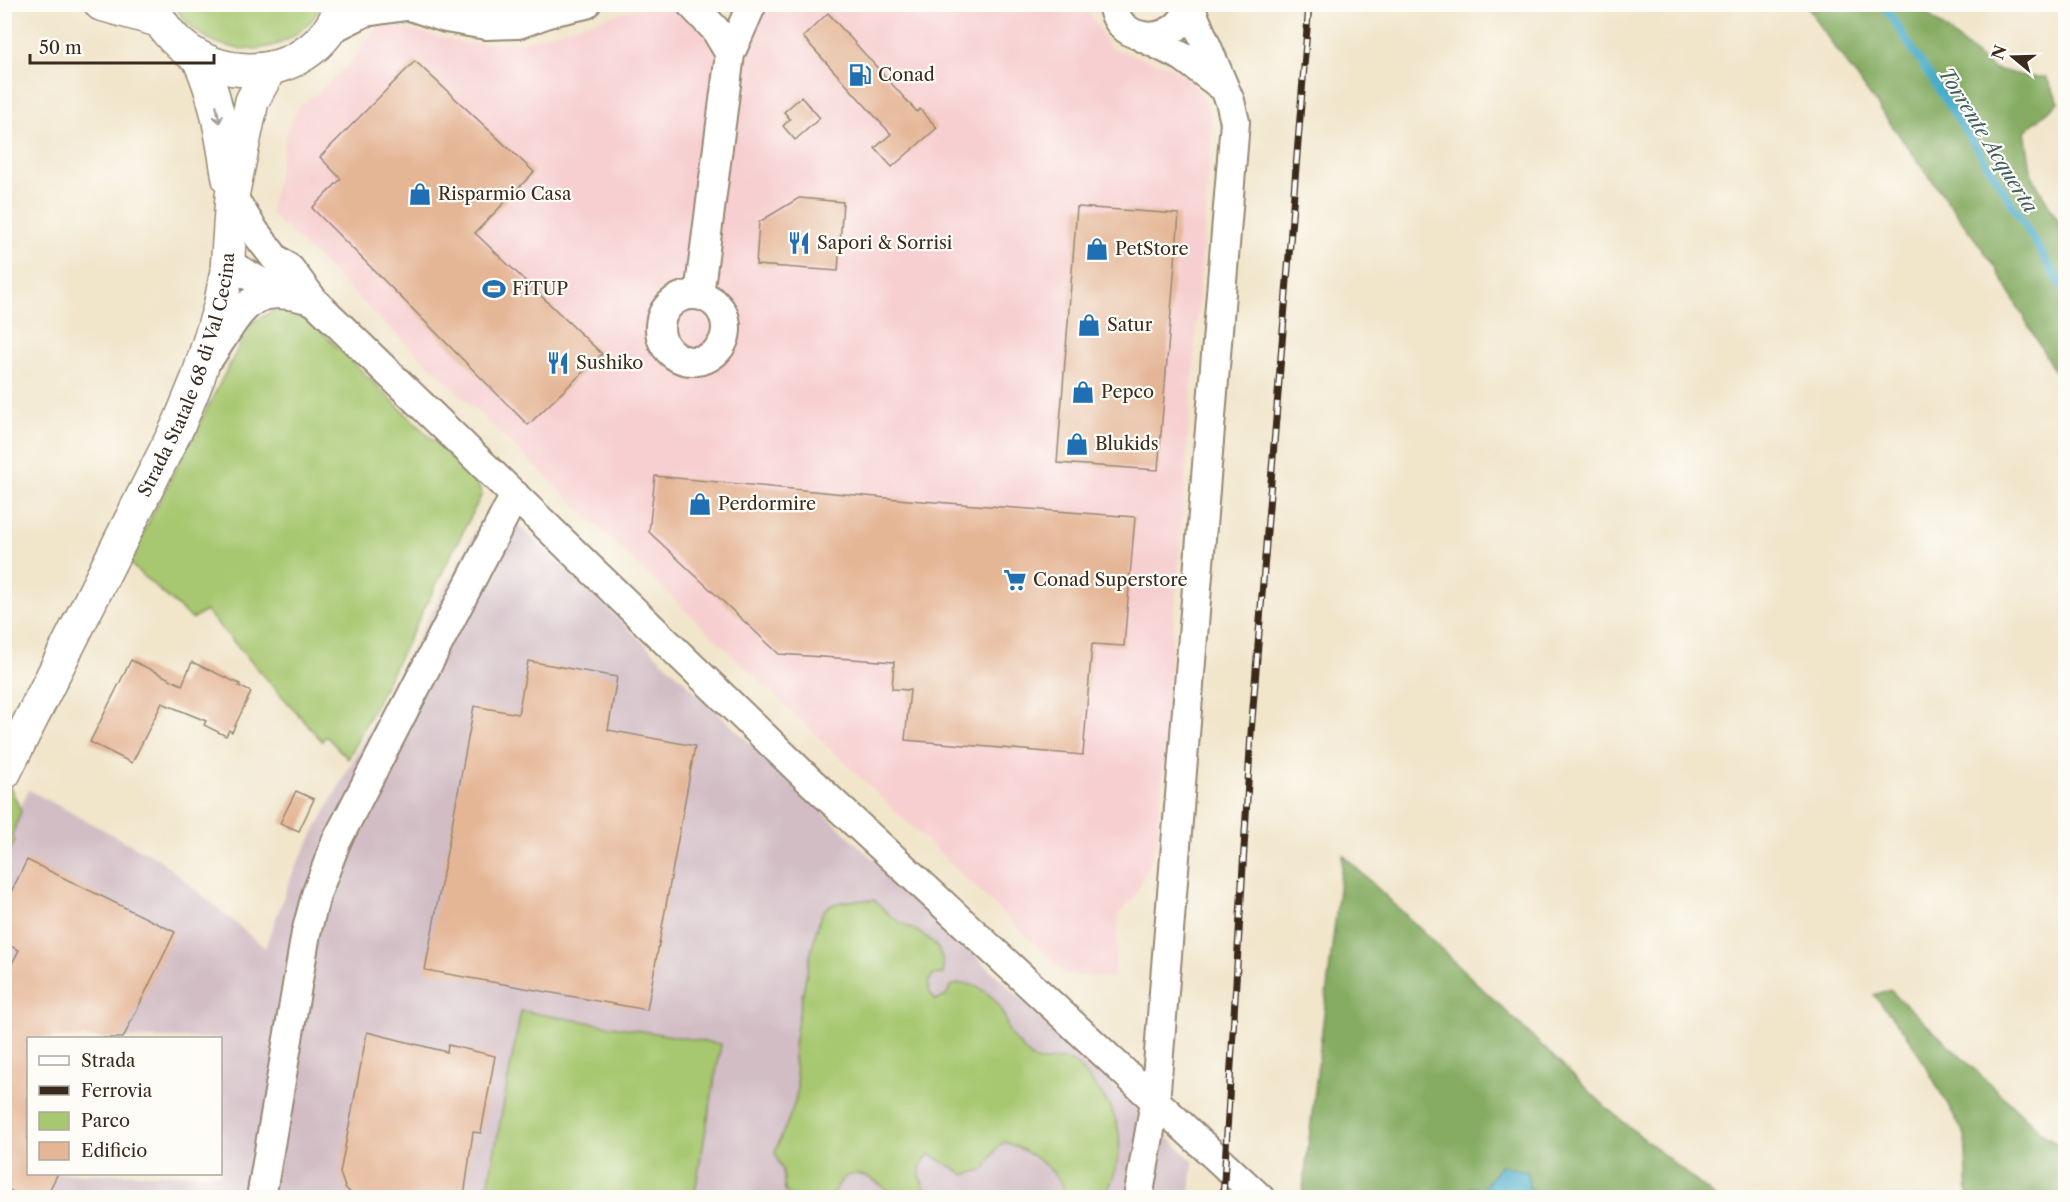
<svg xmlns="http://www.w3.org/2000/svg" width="2070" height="1202" viewBox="0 0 2070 1202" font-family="'Libre Caslon Text',serif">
<rect width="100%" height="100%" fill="#fdfcf7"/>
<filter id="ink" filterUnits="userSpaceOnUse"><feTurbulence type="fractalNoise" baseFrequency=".0167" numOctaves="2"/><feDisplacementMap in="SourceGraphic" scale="12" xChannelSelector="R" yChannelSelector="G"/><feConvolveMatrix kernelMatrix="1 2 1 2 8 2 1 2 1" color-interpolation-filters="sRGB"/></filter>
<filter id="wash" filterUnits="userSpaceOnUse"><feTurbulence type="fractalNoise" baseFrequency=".008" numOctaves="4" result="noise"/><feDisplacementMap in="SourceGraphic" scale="24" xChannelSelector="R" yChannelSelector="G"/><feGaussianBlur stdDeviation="1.35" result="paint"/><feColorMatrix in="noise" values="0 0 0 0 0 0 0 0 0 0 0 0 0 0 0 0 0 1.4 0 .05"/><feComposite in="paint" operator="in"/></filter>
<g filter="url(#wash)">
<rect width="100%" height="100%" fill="#f1e5ca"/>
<path fill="#f7cfd0" d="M 662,5 L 682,8 L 715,47 L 747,53 L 751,30 L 763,5 L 1085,5 L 1110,48 L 1168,66 L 1190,78 L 1205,101 L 1211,118 L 1210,152 L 1157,844 L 1135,896 L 1119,914 L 1114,978 L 1066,974 L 270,213 L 288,127 L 300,105 L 318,93 L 348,65 L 380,23 L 465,43 L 486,44 L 522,42 L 641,7 Z"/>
<path fill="#d2bdc5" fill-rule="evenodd" d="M 492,500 L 1193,1161 L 1190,1197 L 5,1197 L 4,837 L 29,790 L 160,860 L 265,948 L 293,872 ZM 28,1038 L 220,1038 L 220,1174 L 28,1174 Z"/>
<path fill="#a7c770" stroke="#717847" stroke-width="1.5" d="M 174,5 L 322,5 C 289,65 208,63 174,5 Z
M 278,308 L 297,308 L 477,483 L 482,494 L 348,759 L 326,736 L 322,741 L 206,611 L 192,619 L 128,562 L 251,323 Z
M 10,787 L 21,811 L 12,835 L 15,841 L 5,860 L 5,799 Z
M 874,900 C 881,905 885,912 892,917 C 914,933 946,936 943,974 L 933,975 L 928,983 L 930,993 L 936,1000 L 946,996 L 951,986 C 971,978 993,993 1003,1012 C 1006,1019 1006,1027 1010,1034 C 1011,1036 1029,1055 1031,1057 C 1043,1067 1058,1055 1071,1061 C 1078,1064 1085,1074 1090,1080 C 1126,1119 1127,1150 1105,1197 L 1065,1197 C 1061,1170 1028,1150 1004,1142 L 997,1148 L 985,1169 L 965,1175 L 930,1154 C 913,1169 920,1181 930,1197 L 892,1197 C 883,1184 856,1164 841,1181 C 837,1186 835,1192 829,1197 L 792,1197 L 785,1191 L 783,1172 L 775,1153 C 781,1133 794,1113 797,1092 C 799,1077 792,1062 794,1047 C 796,1028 815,918 825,909 C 838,899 858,901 874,900 Z
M 521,1011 L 721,1044 L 694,1197 L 486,1197 Z"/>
<path fill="#85ac62" stroke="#606b40" stroke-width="1.5" d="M 1807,5 L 1917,5 L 1992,68 L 2028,77 L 2046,77 L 2059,102 L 2025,131 L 2032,177 L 2065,232 L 2065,390 L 1994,265 L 1818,24 Z
M 1343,855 L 1609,1110 L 1715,1197 L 1553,1198 L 1550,1194 L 1547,1197 L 1539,1197 L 1529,1187 L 1482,1190 L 1471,1187 L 1465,1197 L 1302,1198 Z
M 1890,990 L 2043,1134 L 2065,1150 L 2065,1197 L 1968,1197 L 1965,1135 L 1910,1039 L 1874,995 Z"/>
<path fill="#4aacc9" stroke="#426b74" stroke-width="1.5" d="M 1501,1165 L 1528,1172 L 1529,1187 L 1539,1197 L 1465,1197 L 1471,1187 L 1482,1190 Z"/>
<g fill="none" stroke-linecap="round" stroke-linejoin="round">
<path stroke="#4aacc9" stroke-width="8" d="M 1883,4 L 2000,184 L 2066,294"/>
</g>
<g id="blocks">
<path fill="#e5b696" d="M 828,13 L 917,112 L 920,109 L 937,128 L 892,167 L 875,148 L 891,134 L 803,37 Z
M 415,61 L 534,172 L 475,233 L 602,354 L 528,425 L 312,208 L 341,179 L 320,157 Z
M 801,97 L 820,118 L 795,140 L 783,126 L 790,119 L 784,112 Z
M 799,198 L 843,202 L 838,271 L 756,265 L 759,222 Z
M 1077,207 L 1179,214 L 1158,470 L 1057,463 Z
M 655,476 L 908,500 L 1135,517 L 1124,646 L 1092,644 L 1083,755 L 905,740 L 910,690 L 892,689 L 894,662 L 779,654 L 649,532 Z
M 131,660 L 182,685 L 192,662 L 240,684 L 239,686 L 251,692 L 232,732 L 229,730 L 226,736 L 204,725 L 206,721 L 162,703 L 132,763 L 90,742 Z
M 528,661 L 617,677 L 608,730 L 695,746 L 647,1010 L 425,970 L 474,706 L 518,714 Z
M 296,791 L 314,799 L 299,831 L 280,823 Z
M 27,860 L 175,932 L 123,1038 L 28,1038 L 28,1173 L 58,1173 L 46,1197 L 24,1197 L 4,1188 L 4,979 L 19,950 L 4,943 L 4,906 Z
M 367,1032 L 447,1052 L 448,1045 L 495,1056 L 481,1133 L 473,1132 L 464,1197 L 354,1197 L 345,1187 L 340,1173 Z"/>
</g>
</g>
<g filter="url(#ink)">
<use href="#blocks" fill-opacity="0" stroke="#968874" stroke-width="1.5"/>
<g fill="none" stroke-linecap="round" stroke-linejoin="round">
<g stroke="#968874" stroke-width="32">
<path id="street" d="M 404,4 L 446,18 L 486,25 L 518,24 L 554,11 L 586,4
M 691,4 L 715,29 L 730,54
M 1112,4 C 1120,49 1180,46 1190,4
M 329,30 L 365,12 L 406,6
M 1142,37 L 1183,57 L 1220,85
M 232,196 L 255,232 L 275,258 L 290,269 L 314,301 L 809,780 L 1260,1198
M 227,263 L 280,293
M 699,295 L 730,54 L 752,4
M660 328a33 33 0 1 1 66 0a33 33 0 1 1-66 0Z
M 210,357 C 243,308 250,280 314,301
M 261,1198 L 306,933 L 316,895 L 336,842 L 515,495
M 1138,1198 L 1155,1102 L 1235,122 L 1230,101 L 1190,7"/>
</g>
<g stroke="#968874" stroke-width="36">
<g id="secondary">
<path d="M 199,59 C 217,97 222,137 229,179"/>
<path id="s1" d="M 4,773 L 179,424 L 198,378 L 220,307 L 227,271 L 232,196 L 252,101 L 270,68"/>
</g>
</g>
<g stroke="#968874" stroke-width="36">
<path id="primary" d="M 101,4 L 158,20
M 152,4 C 185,90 312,94 342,4"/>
</g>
<use href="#street" stroke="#fff" stroke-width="28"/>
<use href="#secondary" stroke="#fff" stroke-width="33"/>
<use href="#primary" stroke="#fff" stroke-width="33"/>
<g stroke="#3b2a1e" stroke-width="7">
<path id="rail" d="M 1223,1198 L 1251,733 L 1309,4"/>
</g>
<use href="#rail" stroke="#fdfcf7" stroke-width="4.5" stroke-dasharray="14" stroke-linecap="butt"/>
</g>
<defs><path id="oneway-shaft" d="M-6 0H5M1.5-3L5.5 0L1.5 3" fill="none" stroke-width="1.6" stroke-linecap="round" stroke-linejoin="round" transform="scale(1.5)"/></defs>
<use stroke="#a79f9a" href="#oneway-shaft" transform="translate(218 114) rotate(79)"/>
</g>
<defs>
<g id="fuel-bare" transform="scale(1.8)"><path d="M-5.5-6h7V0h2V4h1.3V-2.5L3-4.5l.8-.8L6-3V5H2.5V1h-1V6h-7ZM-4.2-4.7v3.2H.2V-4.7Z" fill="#1f6fb2" stroke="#fdfcf7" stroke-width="2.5" paint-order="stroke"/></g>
<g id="shop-bare" transform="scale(1.8)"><path d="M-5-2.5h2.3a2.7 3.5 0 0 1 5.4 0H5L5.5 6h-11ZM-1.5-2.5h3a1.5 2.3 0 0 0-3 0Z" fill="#1f6fb2" stroke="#fdfcf7" stroke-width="2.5" paint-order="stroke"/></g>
<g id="restaurant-bare" transform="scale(1.8)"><path d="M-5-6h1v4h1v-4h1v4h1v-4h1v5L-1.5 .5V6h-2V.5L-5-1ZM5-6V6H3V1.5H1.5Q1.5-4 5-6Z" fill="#1f6fb2" stroke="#fdfcf7" stroke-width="2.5" paint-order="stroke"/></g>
<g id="stadium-bare" transform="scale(1.8)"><path d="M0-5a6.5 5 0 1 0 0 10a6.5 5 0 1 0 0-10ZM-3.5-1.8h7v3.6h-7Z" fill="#1f6fb2" stroke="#fdfcf7" stroke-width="2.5" paint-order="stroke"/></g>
<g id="supermarket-bare" transform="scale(1.8)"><path d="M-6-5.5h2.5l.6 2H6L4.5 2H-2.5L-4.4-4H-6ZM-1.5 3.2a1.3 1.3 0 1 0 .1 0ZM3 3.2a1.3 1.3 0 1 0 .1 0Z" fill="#1f6fb2" stroke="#fdfcf7" stroke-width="2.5" paint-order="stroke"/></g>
</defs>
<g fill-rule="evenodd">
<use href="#fuel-bare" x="860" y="75"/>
<use href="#shop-bare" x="420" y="194"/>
<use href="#restaurant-bare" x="799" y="243"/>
<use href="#shop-bare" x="1097" y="249"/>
<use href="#stadium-bare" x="494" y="289"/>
<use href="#shop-bare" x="1089" y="325"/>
<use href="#restaurant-bare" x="558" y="363"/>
<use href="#shop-bare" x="1083" y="392"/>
<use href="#shop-bare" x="1077" y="444"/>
<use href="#shop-bare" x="700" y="504"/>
<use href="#supermarket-bare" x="1015" y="580"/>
</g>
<g text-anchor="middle" stroke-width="4.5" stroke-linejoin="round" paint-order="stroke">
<g font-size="18" fill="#3b2a1e" stroke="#fdfcf7" text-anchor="start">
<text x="878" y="81">Conad</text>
<text x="438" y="200">Risparmio Casa</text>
<text x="817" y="249">Sapori &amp; Sorrisi</text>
<text x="1115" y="255">PetStore</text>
<text x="512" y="295">FiTUP</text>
<text x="1107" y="331">Satur</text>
<text x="576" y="369">Sushiko</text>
<text x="1101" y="398">Pepco</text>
<text x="1095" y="450">Blukids</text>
<text x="718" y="510">Perdormire</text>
<text x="1033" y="586">Conad Superstore</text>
</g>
<g font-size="18" fill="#3b2a1e" stroke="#fdfcf7">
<text dy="6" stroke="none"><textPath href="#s1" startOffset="440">Strada Statale 68 di Val Cecina</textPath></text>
</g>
<g font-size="20" font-style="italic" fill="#415e62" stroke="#fdfcf7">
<text transform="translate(1988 140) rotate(58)" y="7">Torrente Acquerta</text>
</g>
</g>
<rect width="2070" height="1202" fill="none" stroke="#fdfcf7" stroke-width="24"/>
<rect x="27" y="1037" width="195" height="138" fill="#fdfcf7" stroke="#afa8a0" stroke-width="1.5"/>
<rect x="39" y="1056" width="30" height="9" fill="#ffffff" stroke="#afa8a0" stroke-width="1.5"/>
<text x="81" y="1067" font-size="18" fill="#3b2a1e">Strada</text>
<rect x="39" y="1086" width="30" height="9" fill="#3b2a1e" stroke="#afa8a0" stroke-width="1.5"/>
<text x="81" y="1097" font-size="18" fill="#3b2a1e">Ferrovia</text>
<rect x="39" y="1112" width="30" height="18" fill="#a7c770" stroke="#afa8a0" stroke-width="1.5"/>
<text x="81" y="1127" font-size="18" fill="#3b2a1e">Parco</text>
<rect x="39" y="1142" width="30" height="18" fill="#e5b696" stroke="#afa8a0" stroke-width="1.5"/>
<text x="81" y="1157" font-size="18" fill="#3b2a1e">Edificio</text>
<g transform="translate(2013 57) rotate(289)" stroke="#fdfcf7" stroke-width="4.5" paint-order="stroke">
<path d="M0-4.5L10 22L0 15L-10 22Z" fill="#3b2a1e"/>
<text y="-9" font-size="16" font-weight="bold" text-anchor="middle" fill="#3b2a1e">N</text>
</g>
<path d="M30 54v9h184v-9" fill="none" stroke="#3b2a1e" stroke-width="3"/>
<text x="39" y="54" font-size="18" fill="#3b2a1e" stroke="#fdfcf7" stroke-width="4.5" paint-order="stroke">50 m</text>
</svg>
